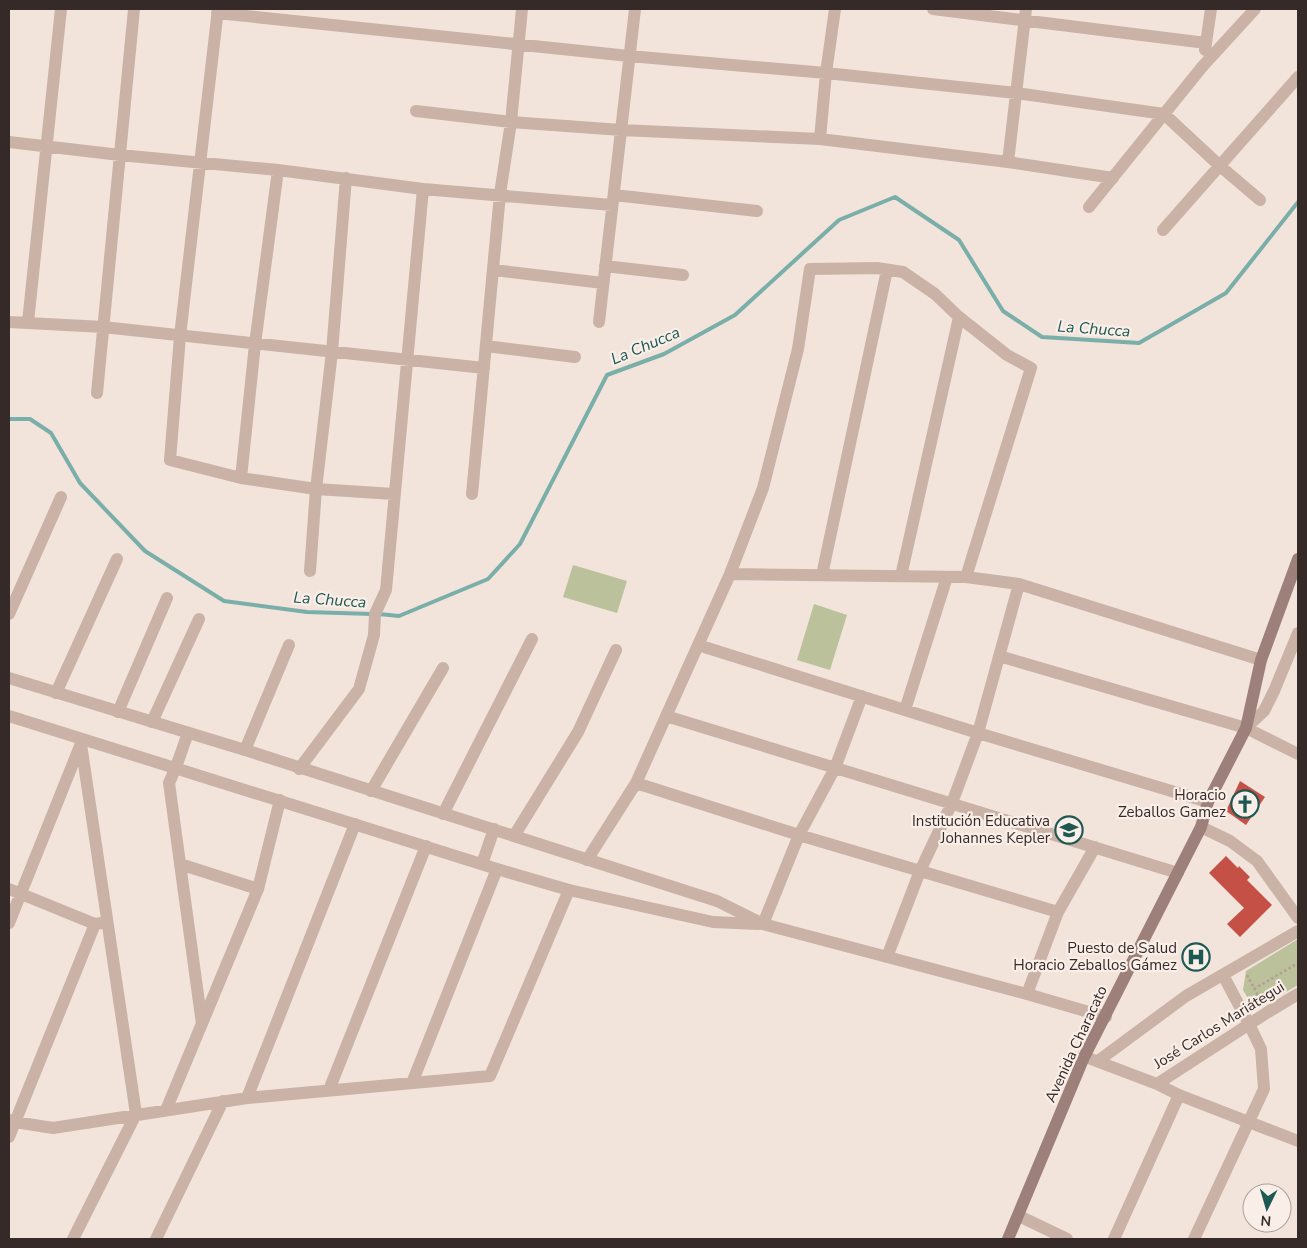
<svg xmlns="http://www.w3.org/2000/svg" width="1307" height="1248" viewBox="0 0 1307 1248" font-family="'Nunito Sans',sans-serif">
<rect width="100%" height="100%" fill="#f2e4db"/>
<path fill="#bac19b" d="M 573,565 L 627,581 L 617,613 L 563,597 Z
M 814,604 L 847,615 L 830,670 L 797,660 Z
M 1298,939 L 1298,985 L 1267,1003 L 1249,1000 L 1243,990 L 1246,971 Z"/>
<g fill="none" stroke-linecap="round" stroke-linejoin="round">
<path stroke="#7aafa9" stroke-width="4" d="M 9,419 L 30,419 L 51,433 L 80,483 L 145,551 L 224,601 L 307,612 L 372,614
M 379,614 L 399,616 L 488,579 L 520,544 L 607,375 L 664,354 L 735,315 L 839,220 L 895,197 L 959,240 L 1003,311 L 1042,337 L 1139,343 L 1226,293 L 1298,202"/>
</g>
<path fill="#c55146" d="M 1240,781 L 1265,797 L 1246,825 L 1226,811 Z
M 1226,856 L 1238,868 L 1239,866 L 1250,877 L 1247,880 L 1272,905 L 1240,937 L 1227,924 L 1244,908 L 1209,873 Z"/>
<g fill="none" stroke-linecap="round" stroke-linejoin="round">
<path stroke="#b69c91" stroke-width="2.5" stroke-dasharray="2.5 2.5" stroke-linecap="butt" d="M 1247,975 L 1261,1001
M 1254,989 L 1298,963"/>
<path stroke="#cab2a7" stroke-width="12" d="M 218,9 L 180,336 L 170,460 L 241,478 L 316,489 L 394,494
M 933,9 L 1206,43
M 217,13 L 629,56 L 826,73 L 1016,93 L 1164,114 L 1220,166 L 1260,200
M 1205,50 L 1211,9
M 416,111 L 511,122 L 621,130 L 820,139 L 1008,162 L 1113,178
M 820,139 L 826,73 L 835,9
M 9,142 L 120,155 L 278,170 L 423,189 L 612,205
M 1008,162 L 1026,9
M 614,195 L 757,211
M 1089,207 L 1202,67 L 1255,9
M 1163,230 L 1298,77
M 605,266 L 683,275
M 494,270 L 603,283
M 9,322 L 103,327 L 484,368
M 28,322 L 61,9
M 599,322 L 635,9
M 486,346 L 575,357
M 97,393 L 134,9
M 241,478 L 255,344 L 278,170
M 472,494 L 500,194 L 511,122 L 522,9
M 310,571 L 316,489 L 332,352 L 346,178
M 730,574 L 966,577 L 1019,584 L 1261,660
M 822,575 L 887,270
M 901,576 L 959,317
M 9,614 L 61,497
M 698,645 L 978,733 L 1208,802
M 999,656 L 1246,728 L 1298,754
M 56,693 L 117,559
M 905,710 L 947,577
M 118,712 L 167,598
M 666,716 L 1178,873
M 152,722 L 199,619
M 1246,728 L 1264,711 L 1274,691 L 1298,633
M 245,750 L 289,645
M 176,767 L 169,783 L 202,1024
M 299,769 L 359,689 L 374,635 L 375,614 L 386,590 L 423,189
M 636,783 L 799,835 L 1058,912
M 371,791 L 443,668
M 443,814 L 532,639
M 1201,827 L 1230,841 L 1257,861 L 1298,918
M 514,836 L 578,732 L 616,650
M 587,860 L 636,783 L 730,574 L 763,488 L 798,349 L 810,269 L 877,268 L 903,272 L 935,294 L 959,317 L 1007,355 L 1031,368 L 966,577
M 180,864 L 258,889
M 9,889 L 95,924 L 102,923
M 9,923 L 80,746
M 763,924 L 799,835 L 835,768 L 862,696
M 887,957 L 920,871 L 952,803 L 978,733 L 1019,584
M 1027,994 L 1058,912 L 1095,847
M 412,1083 L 497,869
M 329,1090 L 426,846
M 247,1098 L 355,824
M 166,1110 L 258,889 L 280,800
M 9,1120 L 15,1122 L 53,1128 L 247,1098 L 490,1076 L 569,890
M 9,1137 L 95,924
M 1019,1216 L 1067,1239
M 73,1239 L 136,1114 L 81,744
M 156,1239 L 223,1101
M 1114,1239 L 1179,1095
M 1194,1239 L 1264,1089 L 1261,1049 L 1249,1024 L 1223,975"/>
<path stroke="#cab2a7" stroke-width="12" d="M 9,678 L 245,750 L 717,901 L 763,924 L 1027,994 L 1106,1017
M 9,716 L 497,869 L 569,890 L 713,922 L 758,924
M 176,767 L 188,733
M 482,864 L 494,829
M 1091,1059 L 1157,1084 L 1179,1095 L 1298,1141
M 1098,1061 L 1186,996 L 1298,931
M 1157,1084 L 1268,1012 L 1298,994"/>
<path stroke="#9d8079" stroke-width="12" d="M 1008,1239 L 1084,1057 L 1201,827 L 1208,802 L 1246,728 L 1261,660 L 1298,559"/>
</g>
<defs>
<g id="church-ring" transform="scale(1.4375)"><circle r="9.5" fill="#f9efe8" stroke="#1d5853" stroke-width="1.5"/><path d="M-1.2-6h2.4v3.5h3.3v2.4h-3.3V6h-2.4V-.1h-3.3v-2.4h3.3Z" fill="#1d5853"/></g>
<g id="school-ring" transform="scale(1.4375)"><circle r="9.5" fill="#f9efe8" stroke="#1d5853" stroke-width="1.5"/><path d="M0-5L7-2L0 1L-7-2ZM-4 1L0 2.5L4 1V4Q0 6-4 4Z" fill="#1d5853"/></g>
<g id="hospital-ring" transform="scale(1.4375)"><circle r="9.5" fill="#f9efe8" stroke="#1d5853" stroke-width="1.5"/><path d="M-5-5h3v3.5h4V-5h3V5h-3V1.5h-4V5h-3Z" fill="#1d5853"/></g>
</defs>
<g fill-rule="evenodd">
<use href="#church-ring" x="1245" y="804"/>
<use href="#school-ring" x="1069" y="830"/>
<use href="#hospital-ring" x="1196" y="957"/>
</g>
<g text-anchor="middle" stroke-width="4.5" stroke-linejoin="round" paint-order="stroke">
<g font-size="15" fill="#362a28" stroke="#f9efe8" text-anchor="end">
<text x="1226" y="800">Horacio<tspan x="1226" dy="17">Zeballos Gamez</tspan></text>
<text x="1050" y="826">Institución Educativa<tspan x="1050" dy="17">Johannes Kepler</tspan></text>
<text x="1177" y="953">Puesto de Salud<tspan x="1177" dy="17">Horacio Zeballos Gámez</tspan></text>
</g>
<g font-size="15" fill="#362a28" stroke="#f9efe8">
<text transform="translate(1219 1025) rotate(-32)" y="5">José Carlos Mariátegui</text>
<text transform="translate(1076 1044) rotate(-65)" y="5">Avenida Characato</text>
</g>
<g font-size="16" font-style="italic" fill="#1d5853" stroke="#f9efe8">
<text transform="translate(1094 328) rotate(4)" y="6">La Chucca</text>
<text transform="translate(645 345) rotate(-23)" y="6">La Chucca</text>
<text transform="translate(330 599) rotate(4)" y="6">La Chucca</text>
</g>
</g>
<rect width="1307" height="1248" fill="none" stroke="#362a28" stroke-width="20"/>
<g transform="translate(1267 1208) rotate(185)"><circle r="24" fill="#f9efe8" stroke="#aba09b"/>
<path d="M0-4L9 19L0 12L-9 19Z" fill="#1d5853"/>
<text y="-8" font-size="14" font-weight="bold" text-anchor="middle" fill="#362a28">N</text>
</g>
</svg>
